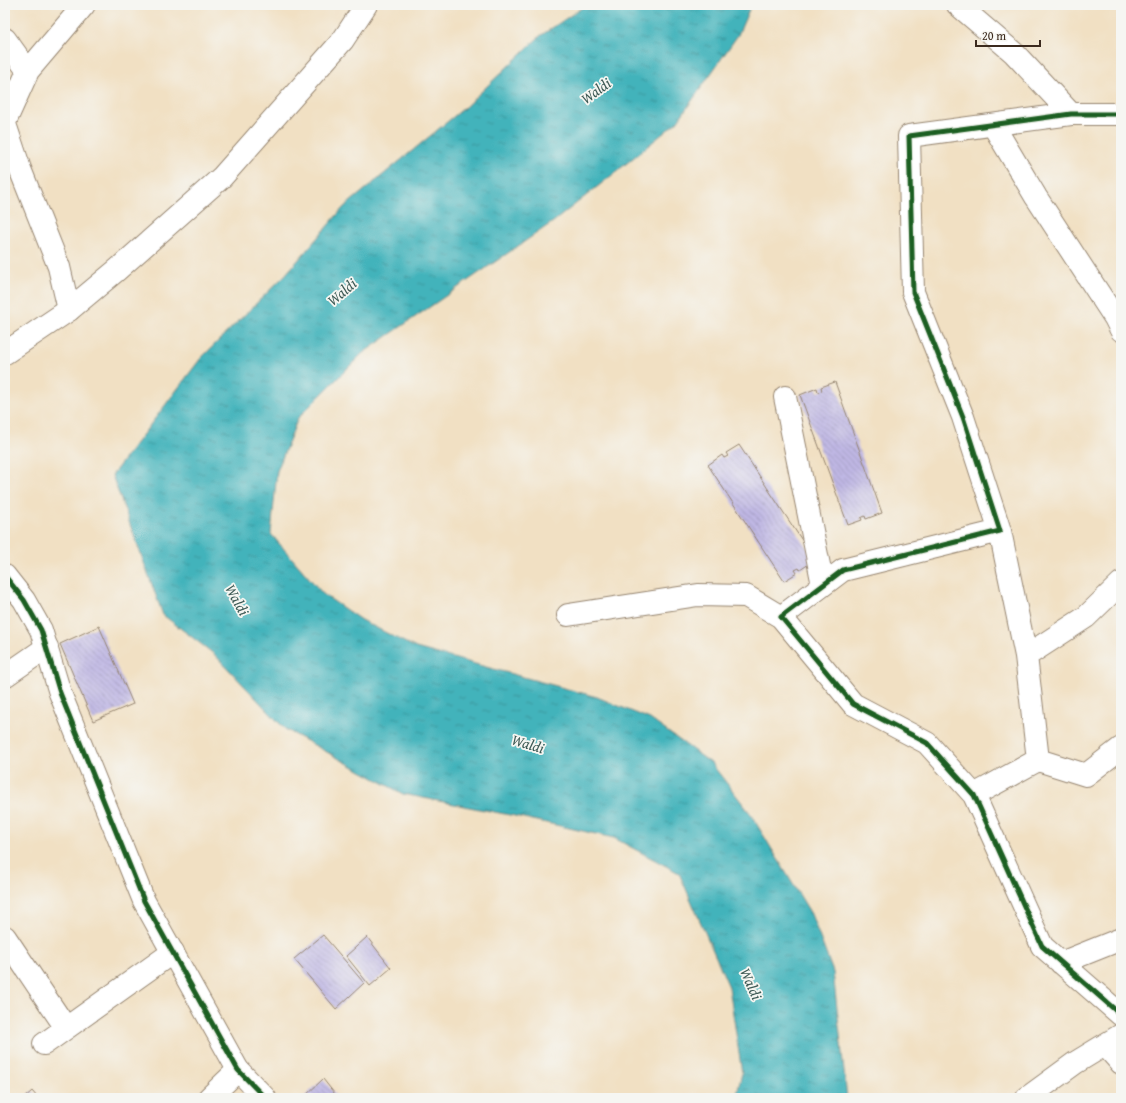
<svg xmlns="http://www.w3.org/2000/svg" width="1126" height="1103" viewBox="0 0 1126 1103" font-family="'Gentium Book Plus',serif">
<defs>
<pattern id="water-ripples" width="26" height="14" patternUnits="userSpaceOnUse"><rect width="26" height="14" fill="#43b3bb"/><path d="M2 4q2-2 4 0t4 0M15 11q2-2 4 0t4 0" fill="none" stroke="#399297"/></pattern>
<pattern id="building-back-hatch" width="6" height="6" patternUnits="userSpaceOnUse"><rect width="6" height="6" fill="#bfb7e4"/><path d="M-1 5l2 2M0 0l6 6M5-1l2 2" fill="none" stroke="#9c95b8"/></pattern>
</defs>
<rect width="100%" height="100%" fill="#f6f6f2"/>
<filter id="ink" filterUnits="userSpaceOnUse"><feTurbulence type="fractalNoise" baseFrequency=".025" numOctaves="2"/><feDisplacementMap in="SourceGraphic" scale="8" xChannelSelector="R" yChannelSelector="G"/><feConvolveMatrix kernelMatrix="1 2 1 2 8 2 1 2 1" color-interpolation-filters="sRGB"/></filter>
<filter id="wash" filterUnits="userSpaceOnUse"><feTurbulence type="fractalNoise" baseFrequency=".012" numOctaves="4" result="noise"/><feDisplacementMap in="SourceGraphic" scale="16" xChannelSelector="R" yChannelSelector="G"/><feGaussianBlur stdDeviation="0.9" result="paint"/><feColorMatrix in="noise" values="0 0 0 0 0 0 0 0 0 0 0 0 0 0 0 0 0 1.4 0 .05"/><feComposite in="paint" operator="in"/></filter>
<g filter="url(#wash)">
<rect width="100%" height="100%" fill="#f1e0c3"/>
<path fill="url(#water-ripples)" stroke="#3f6e6c" d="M 586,5 L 751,5 L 738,35 L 677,122 L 616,172 L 553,222 L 363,353 L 298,418 L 277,471 L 271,534 L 323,594 L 361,620 L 416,648 L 597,697 L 650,719 L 711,763 L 750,813 L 811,914 L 833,972 L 847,1098 L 736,1098 L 742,1073 L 729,987 L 679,873 L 614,838 L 515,816 L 403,794 L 285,729 L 214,654 L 163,615 L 112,475 L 201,358 L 286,274 L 344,207 L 464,108 L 540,36 Z"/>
<g id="blocks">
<path fill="url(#building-back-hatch)" d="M 835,382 L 882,513 L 866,519 L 865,516 L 861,518 L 862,520 L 848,525 L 800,395 L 817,388 L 818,392 L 822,391 L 821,387 Z
M 739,445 L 815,560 L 800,570 L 799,568 L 795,570 L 797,573 L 784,581 L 708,465 L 722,455 L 724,458 L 728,456 L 726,453 Z
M 99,626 L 133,704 L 93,721 L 60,644 Z
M 323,935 L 364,983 L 336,1009 L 294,959 Z
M 367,937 L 391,968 L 370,986 L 346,956 Z
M 323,1079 L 338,1098 L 303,1098 Z
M 32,1091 L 38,1098 L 24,1098 Z"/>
</g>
</g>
<g filter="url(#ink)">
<use href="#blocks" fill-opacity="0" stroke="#968570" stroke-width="1"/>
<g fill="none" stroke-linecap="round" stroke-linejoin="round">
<g stroke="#968570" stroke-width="24">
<path id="minor" d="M 958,5 L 1014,53 L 1071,114
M 5,39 L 28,71
M 1121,114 L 1071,114 L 909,136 L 913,292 L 963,417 L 1000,531 L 843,570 L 781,617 L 853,704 L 927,743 L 974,795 L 1042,946 L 1121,1015
M 5,122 L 28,71 L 84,5
M 5,124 L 20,169 L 59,267 L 69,310
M 993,125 L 1036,197 L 1115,318 L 1121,330
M 785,397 L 823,585
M 1000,531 L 1026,656 L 1038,760
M 568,615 L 698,595 L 746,596 L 781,617
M 1026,656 L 1086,617 L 1121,583
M 5,676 L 47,647
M 974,795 L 1038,760 L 1086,775 L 1121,748
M 5,937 L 66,1028
M 1061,963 L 1121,939
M 44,1044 L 173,952
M 1105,1045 L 1121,1063
M 209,1098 L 238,1070"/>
</g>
<g stroke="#968570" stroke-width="24">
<path id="tertiary" d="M 5,353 L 69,310 L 117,270 L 222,177 L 343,40 L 366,5
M 5,576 L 24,600 L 41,630 L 60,693 L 144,901 L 238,1070 L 265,1098"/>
</g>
<g stroke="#968570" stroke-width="24">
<path id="primary" d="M 1027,1098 L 1075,1063 L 1121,1035"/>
</g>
<use href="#minor" stroke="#fff" stroke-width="22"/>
<use href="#tertiary" stroke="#fff" stroke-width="22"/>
<use href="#primary" stroke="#fff" stroke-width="22"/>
<g stroke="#f6f6f2" stroke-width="8">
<path id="cycleway" d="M 1121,114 L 1071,114 L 909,136 L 913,292 L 963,417 L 1000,531 L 843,570 L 781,617 L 853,704 L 927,743 L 974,795 L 1042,946 L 1121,1015
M 5,576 L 24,600 L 41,630 L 60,693 L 144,901 L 238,1070 L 265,1098"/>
</g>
<use href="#cycleway" stroke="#1b5e20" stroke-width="5"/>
</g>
</g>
<g text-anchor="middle" stroke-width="3.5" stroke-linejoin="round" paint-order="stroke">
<g font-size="15" font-style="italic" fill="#3e5a55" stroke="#f6f6f2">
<text transform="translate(596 91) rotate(-36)" y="5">Waldi</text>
<text transform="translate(342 292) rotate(-40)" y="5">Waldi</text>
<text transform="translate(237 600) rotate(61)" y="5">Waldi</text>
<text transform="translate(528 744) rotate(17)" y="5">Waldi</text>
<text transform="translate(751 984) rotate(66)" y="5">Waldi</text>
</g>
</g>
<rect width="1126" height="1103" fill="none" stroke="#f6f6f2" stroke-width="20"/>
<path d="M976 40v6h64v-6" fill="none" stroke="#3b2a1e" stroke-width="2"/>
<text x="982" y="40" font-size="12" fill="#3b2a1e" stroke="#f6f6f2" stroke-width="3" paint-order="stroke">20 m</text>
</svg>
